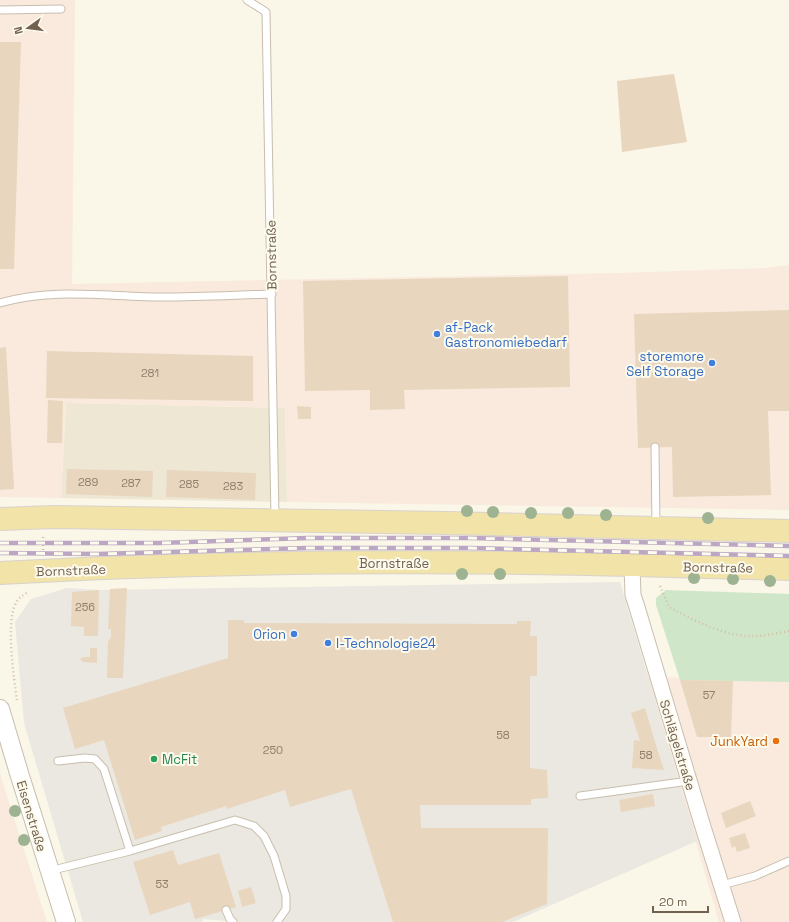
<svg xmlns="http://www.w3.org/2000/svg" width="789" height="922" viewBox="0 0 789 922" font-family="'Space Grotesk',sans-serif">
<rect width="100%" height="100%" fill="#faf6e8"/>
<path fill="#eee7d4" d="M 66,403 L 285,408 L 287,502 L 61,498 Z"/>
<path fill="#f9eadd" d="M 0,0 L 75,0 L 72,284 L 622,273 L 765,268 L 789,265 L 789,510 L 287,502 L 285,408 L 66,403 L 61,498 L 0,497 Z
M 648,677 L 789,681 L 789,922 L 719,922 Z
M 0,774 L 47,922 L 0,922 Z"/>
<path fill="#ebe8e1" d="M 620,582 L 697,841 L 513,922 L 238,922 L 203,919 L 202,922 L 83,922 L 24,723 L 15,622 L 31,599 L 67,588 L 100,590 Z"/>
<path fill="#cfe7c8" d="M 666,590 L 789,594 L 789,682 L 680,680 L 656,605 L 656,598 Z"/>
<path fill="#e8d6be" d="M 0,42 L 21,42 L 14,269 L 0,269 Z
M 674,74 L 687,142 L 622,152 L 617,81 Z
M 568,276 L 570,387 L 404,390 L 405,409 L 370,410 L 370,390 L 305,391 L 303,281 Z
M 789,310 L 789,411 L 768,411 L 771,495 L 673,497 L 672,447 L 638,448 L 634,314 Z
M 6,347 L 14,489 L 0,490 L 0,348 Z
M 47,351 L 253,356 L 253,401 L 46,398 Z
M 48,400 L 63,401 L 62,443 L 47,443 Z
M 297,406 L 311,407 L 311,419 L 298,419 Z
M 67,469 L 153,471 L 152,497 L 66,494 Z
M 167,470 L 256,473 L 255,500 L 166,497 Z
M 127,588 L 123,678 L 107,678 L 108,642 L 111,637 L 111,629 L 108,629 L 110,589 Z
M 99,590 L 98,636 L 84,636 L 84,627 L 71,626 L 72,592 Z
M 228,620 L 244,620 L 244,623 L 517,624 L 517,621 L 531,621 L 530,636 L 537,636 L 537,676 L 530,676 L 530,768 L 547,770 L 548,798 L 531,799 L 531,805 L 420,805 L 421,828 L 548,828 L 547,904 L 502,922 L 393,922 L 351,789 L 290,807 L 285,790 L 227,809 L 226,806 L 161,827 L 162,831 L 135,840 L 104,740 L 75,749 L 63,708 L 228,658 Z
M 90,648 L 97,648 L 97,663 L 83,662 L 80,659 L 83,657 L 90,657 Z
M 680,680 L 733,681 L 731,737 L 697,737 Z
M 645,708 L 655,742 L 664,770 L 632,768 L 634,740 L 640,741 L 631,713 Z
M 653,794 L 655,806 L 621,812 L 619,800 Z
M 750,801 L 756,816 L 726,828 L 721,813 Z
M 745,833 L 750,848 L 737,852 L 735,846 L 732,848 L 729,838 Z
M 173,850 L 178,865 L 219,853 L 236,907 L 195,919 L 190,902 L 150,915 L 133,862 Z
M 251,887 L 256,903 L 242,907 L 238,891 Z"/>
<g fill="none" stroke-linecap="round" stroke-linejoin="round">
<g stroke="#c8bead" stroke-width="9">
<path id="service" d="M 247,0 L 266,12 L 275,519
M 0,10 L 61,9
M 0,303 C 53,287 109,297 163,297 C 199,297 236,295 272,294
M 655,447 L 656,527
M 58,761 L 85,758 L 95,759 L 104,769 L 130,851
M 580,796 L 689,781
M 49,871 L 130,851 L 235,820 L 254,826 L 264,836 L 274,856 L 286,896 L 286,909 L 277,922
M 722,885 L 755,876 L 789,861
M 226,910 L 230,919 L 233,922"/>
</g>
<g stroke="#c8bead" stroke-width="17">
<path id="minor" d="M 632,566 L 633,595 L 636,604 L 703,827 L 733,922"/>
</g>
<g stroke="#c8bead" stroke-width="20">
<path id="tertiary" d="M 0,709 L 19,773 L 66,922"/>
</g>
<g stroke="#d8d3ce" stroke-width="24">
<path id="primary" d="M 0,519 L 53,517 L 447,523 L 789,531
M 0,573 C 174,563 349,561 523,563 C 612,564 700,567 789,569"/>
</g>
<path stroke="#d2bea6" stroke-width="2.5" stroke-dasharray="1 3" stroke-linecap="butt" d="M 43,537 L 43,552
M 660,586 L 669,607 C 695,621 725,637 755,636 C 766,636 778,633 789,631
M 17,700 C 14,679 6,624 15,605 C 18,598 22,596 28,592"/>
<use href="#service" stroke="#fff" stroke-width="7"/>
<use href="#minor" stroke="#fff" stroke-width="15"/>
<use href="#tertiary" stroke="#fff" stroke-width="18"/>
<use href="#primary" stroke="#f2e3a8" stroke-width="22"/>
<g stroke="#bba7c3" stroke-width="4.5">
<path id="rail" d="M 0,543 L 160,543 L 308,538 L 470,538 L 789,546
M 0,553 L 98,554 L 308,548 L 470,548 L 789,556"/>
</g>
<use href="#rail" stroke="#fdfaee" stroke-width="3" stroke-dasharray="9" stroke-linecap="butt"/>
</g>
<g fill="#9db392">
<circle cx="467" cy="511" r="6"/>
<circle cx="493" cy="512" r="6"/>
<circle cx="531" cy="513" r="6"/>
<circle cx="568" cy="513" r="6"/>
<circle cx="606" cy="515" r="6"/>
<circle cx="708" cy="518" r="6"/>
<circle cx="462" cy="574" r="6"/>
<circle cx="500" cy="574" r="6"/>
<circle cx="694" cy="578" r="6"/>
<circle cx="733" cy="579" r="6"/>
<circle cx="770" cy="581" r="6"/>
<circle cx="15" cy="811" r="6"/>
<circle cx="24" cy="840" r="6"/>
</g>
<g fill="#3f7fe0" stroke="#fdfaee" stroke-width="1.5">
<circle cx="437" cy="334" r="4"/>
<circle cx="712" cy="363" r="4"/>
<circle cx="294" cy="634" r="4"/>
<circle cx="328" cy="643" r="4"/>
</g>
<circle fill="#e8710a" stroke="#fdfaee" stroke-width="1.5" cx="776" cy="741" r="4"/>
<circle fill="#2e9e5b" stroke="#fdfaee" stroke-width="1.5" cx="154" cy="759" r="4"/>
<g text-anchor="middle" stroke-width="4" stroke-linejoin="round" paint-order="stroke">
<g font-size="11" fill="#907e6b">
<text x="150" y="377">281</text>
<text x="88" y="486">289</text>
<text x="131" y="487">287</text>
<text x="189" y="488">285</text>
<text x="233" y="490">283</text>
<text x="85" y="611">256</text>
<text x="709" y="699">57</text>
<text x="503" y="739">58</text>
<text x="273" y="754">250</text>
<text x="646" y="759">58</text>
<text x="162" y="888">53</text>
</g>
<g font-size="13" fill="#72614f" stroke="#fdfaee">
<text transform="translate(271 255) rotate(-91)" y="5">Bornstraße</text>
<text x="394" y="568">Bornstraße</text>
<text transform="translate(718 567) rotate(1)" y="5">Bornstraße</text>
<text transform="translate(71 570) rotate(-2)" y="5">Bornstraße</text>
<text transform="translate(678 745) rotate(73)" y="5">Schlägelstraße</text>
<text transform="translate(32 816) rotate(73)" y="5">Eisenstraße</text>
</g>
<g font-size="13" fill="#366cbe" stroke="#fdfaee" text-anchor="start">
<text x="445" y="332">af-Pack<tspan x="445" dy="15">Gastronomiebedarf</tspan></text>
<text x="704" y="361" text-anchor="end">storemore<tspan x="704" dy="15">Self Storage</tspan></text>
<text x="286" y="639" text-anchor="end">Orion</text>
<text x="336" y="648">I-Technologie24</text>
</g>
<g font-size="13" fill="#c56008" stroke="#fdfaee" text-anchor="end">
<text x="768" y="746">JunkYard</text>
</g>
<g font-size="13" fill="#27864d" stroke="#fdfaee" text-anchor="start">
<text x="162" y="764">McFit</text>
</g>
</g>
<g transform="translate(28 28) rotate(256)" stroke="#fdfaee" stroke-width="3" paint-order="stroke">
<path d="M0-3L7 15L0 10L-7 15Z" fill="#72614f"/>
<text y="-6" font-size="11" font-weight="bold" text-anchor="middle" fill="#72614f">N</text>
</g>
<path d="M653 906v6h55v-6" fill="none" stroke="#72614f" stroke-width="2"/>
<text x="659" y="906" font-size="12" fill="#72614f" stroke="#fdfaee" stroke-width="3" paint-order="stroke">20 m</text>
</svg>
